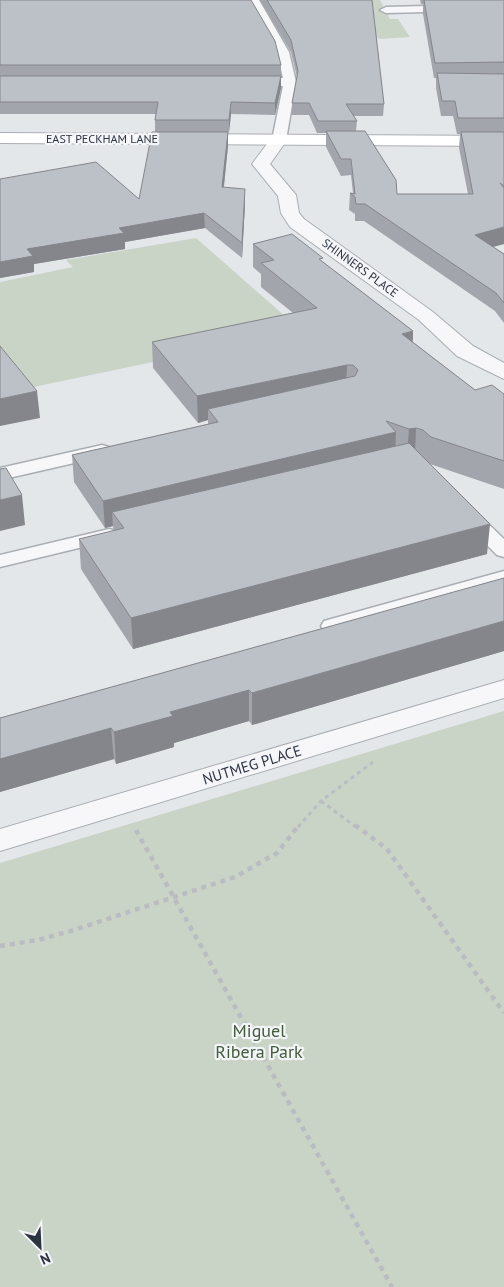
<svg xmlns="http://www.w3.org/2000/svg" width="504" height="1287" viewBox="0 0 504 1287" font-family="'PT Sans',sans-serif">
<rect width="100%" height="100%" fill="#e4e7ea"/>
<path fill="#c9d3c6" d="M 345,0 L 380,0 L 390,19 L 398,19 L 410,37 L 379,39 Z
M 196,238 L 302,331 L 0,394 L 0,282 L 73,267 L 66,260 Z
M 504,711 L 504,1287 L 0,1287 L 0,863 Z"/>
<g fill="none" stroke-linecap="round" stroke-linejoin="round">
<g stroke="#a9aeb4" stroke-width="3">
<path id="lane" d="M 247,0 L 259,0 L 289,52 L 296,82 L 286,140 L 279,144 L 272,140 L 283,86 L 251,86 L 245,82 L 251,78 L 283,78 L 277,52 Z
M 504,4 L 504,10 L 386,13 L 380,10 L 386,7 Z
M 102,445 L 109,447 L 112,451 L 109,455 L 0,480 L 0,468 Z
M 468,509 L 475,511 L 504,539 L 504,557 L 497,555 L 461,519 L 458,515 L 461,511 Z
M 109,529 L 116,531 L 119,535 L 116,539 L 0,567 L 0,555 Z
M 504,571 L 504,584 L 332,633 L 324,631 L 321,626 L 324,621 Z"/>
</g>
<g stroke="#a9aeb4" stroke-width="2">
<path id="street" d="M 279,135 L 285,136 L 287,140 L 270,164 L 296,195 L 299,213 L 304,219 L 433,312 L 473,346 L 504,363 L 504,379 L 457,356 L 419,320 L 290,227 L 281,213 L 278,196 L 252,164 L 273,136 Z
M 504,680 L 504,698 L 0,851 L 0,829 Z"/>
</g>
<g stroke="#a9aeb4" stroke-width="2">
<path id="secondary" d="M 0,133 L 504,136 L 504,146 L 0,143 Z"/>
</g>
<path stroke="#babcc2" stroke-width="3" stroke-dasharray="4 4" stroke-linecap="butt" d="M 321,801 L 356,827
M 298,827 L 321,801 L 373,762"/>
<path stroke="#babcc2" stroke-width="4.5" stroke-dasharray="5 5" stroke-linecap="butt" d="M 355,825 L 387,849 L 504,1013
M 136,830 L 392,1287
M 0,946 L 38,940 L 74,930 L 235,877 L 277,853 L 299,825"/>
<use href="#lane" fill="#f7f7f9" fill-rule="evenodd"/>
<use href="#street" fill="#f7f7f9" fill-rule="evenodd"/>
<use href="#secondary" fill="#fff" fill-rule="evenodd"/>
</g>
<path fill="#a2a5ab" d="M 0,0 L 281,65 L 281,76 L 0,76 Z
M 260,0 L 372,0 L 384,104 L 383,116 L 354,116 L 357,121 L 356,131 L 397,194 L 468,194 L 459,148 L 460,134 L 457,134 L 453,116 L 441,116 L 436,88 L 436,78 L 434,78 L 423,14 L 423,4 L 421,4 L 420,0 L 504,0 L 504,244 L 493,247 L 504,254 L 504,323 L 495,311 L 364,221 L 355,221 L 355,214 L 349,210 L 350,193 L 353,193 L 351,175 L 341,176 L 326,147 L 326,133 L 317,133 L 309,115 L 292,115 L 292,103 L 297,77 L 291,52 Z
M 0,76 L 281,76 L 281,88 L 275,115 L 231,114 L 229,132 L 228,132 L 228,146 L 224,187 L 245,204 L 242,258 L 205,228 L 125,242 L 125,249 L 34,264 L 34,272 L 0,278 L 0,179 L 139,199 L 155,132 L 155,120 L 156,114 L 0,114 Z
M 253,244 L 323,262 L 413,331 L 413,342 L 475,390 L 504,394 L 504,489 L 430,464 L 487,554 L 133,649 L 81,569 L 79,539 L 114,531 L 113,526 L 105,528 L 74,482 L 72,455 L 208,424 L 208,420 L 198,423 L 153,368 L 152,342 L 293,313 L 261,287 L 261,274 L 253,267 Z
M 504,578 L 504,651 L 252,725 L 249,721 L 174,743 L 174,747 L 116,764 L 114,759 L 0,792 L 0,718 Z"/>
<path fill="#84868b" d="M 281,76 L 281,88 L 275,115 L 275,103 Z
M 231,102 L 231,114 L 229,132 L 229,120 Z
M 228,132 L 228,146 L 222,202 L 222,187 Z
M 245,189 L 245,204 L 242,258 L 242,243 Z
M 204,213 L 205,228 L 125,242 L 125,249 L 34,264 L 34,272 L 0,278 L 0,262 L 27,249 L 119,228 Z
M 504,227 L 504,244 L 473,252 L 475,235 Z
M 413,331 L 412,356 L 402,334 Z
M 347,365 L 346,390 L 208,409 L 208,420 L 198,423 L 197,396 Z
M 37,391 L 40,418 L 0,426 L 0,399 Z
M 416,428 L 415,454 L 407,456 L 409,429 Z
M 396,432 L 395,459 L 112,512 L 113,526 L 105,528 L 103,501 Z
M 22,495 L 25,525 L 0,531 L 0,500 Z
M 490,524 L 487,554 L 133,649 L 131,618 Z
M 504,621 L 504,651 L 252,725 L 252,693 Z
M 249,690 L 249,721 L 174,743 L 174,747 L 116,764 L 114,732 L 170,712 Z
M 111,728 L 114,759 L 0,792 L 0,759 Z"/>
<path fill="#bcc0c7" stroke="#84868b" d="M 0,0 L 251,0 L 275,41 L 281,65 L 0,65 Z
M 267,0 L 372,0 L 384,104 L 346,104 L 357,121 L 318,121 L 309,103 L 292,103 L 298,71 L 291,40 Z
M 424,0 L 504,0 L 504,62 L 435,63 Z
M 437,73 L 504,74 L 504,118 L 458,118 L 455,101 L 442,101 Z
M 0,76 L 281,76 L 275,103 L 231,102 L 229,120 L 155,120 L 158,102 L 0,102 Z
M 326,131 L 365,131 L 396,180 L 397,194 L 473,194 L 461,132 L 504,132 L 504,186 L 500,183 L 504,188 L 504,227 L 475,235 L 504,254 L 504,303 L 496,293 L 365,204 L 356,204 L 355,197 L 350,193 L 355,194 L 351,159 L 341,159 Z
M 152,132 L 228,132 L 222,187 L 245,189 L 242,243 L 204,213 L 119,228 L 124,233 L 27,249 L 33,256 L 0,262 L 0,179 L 96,162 L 139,199 Z
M 292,234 L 323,258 L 319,259 L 413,331 L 402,334 L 475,390 L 492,385 L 504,394 L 504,461 L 431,437 L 423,430 L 416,428 L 409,429 L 386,421 L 396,432 L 103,501 L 72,455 L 218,422 L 208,409 L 355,376 L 358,370 L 353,365 L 347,365 L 197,396 L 152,342 L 317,308 L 261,263 L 274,260 L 253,244 Z
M 0,346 L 37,391 L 0,399 Z
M 409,443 L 490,524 L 131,618 L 79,539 L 124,528 L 112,512 Z
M 6,468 L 22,495 L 0,500 L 0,469 Z
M 504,578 L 504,621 L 252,693 L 249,690 L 170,712 L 173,716 L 114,732 L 111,728 L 0,759 L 0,718 Z"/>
<g text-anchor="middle" stroke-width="4.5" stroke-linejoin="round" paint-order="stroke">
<g font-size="12" fill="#2d3441" stroke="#f4f5f8">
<text x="102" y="143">EAST PECKHAM LANE</text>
<text transform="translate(360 268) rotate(36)" y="4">SHINNERS PLACE</text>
</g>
<g font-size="15" fill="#2d3441" stroke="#f4f5f8">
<text transform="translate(252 765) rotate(-17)" y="5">NUTMEG PLACE</text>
</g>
<g font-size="18" fill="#425c3c" stroke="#f4f5f8">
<text x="259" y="1037">Miguel<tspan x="259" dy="21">Ribera Park</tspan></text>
</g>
</g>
<g transform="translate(40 1247) rotate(156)" stroke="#f4f5f8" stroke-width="4" paint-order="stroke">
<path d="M0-4L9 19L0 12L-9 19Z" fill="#2d3441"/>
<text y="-8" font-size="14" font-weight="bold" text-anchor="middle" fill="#2d3441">N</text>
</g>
</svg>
